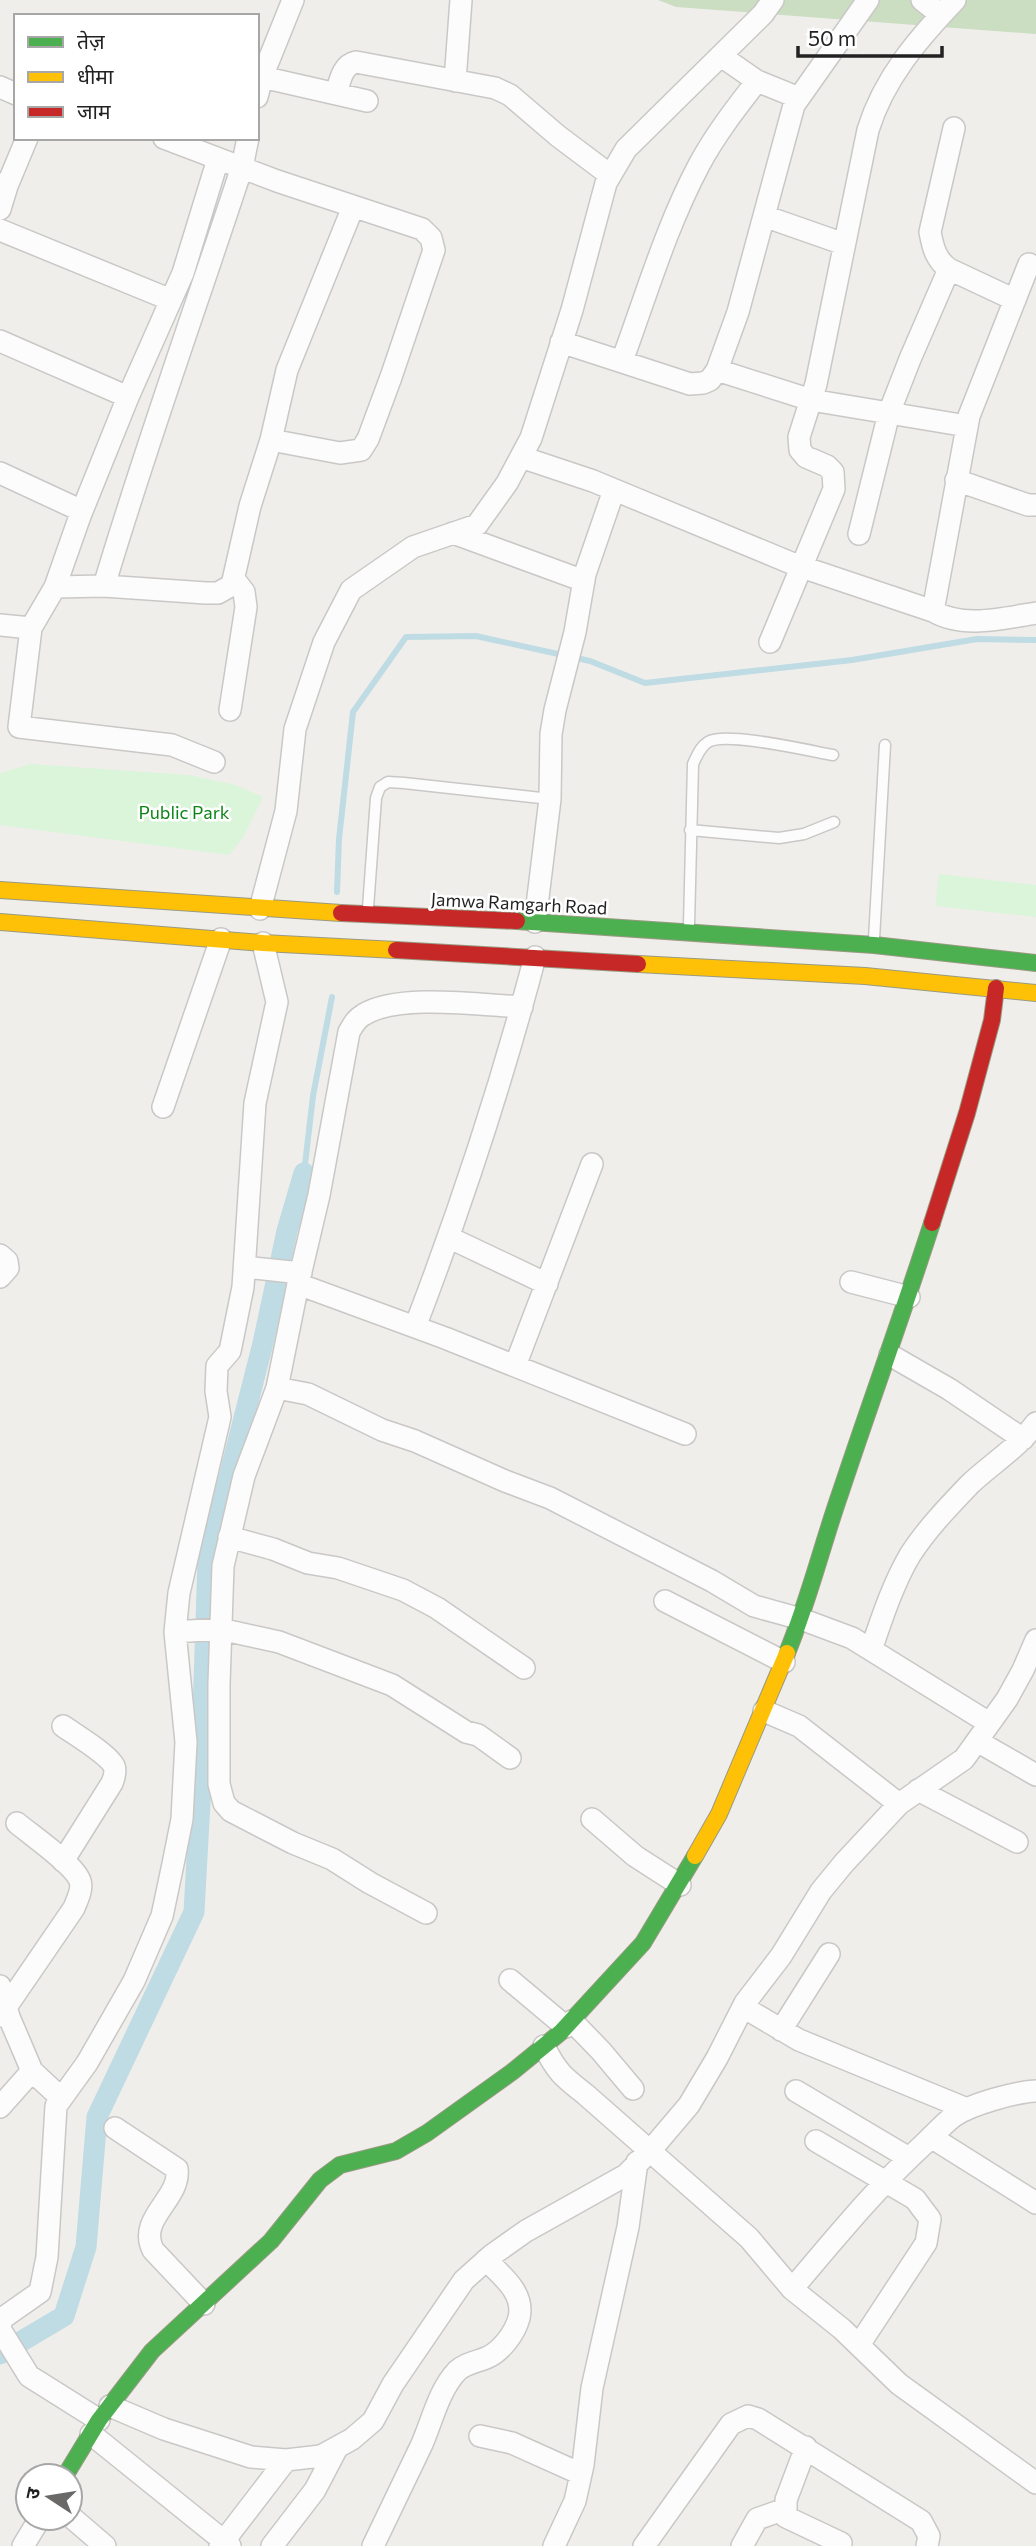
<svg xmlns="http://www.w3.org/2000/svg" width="1036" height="2546" viewBox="0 0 1036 2546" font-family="Commissioner,'Noto Sans Devanagari',sans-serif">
<rect width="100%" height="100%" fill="#f0eeeb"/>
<path fill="#cbdec1" d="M 658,0 L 1036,0 L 1036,34 L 676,7 Z"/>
<path fill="#daf5da" d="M 31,764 L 189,775 L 236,785 L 263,797 L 244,836 L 229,855 L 0,825 L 0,773 Z
M 939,874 L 1036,885 L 1036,917 L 935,906 Z"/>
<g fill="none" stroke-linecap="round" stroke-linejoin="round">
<path stroke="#bfdbe3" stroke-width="6" d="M 337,892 L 339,839 L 353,712 L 406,637 L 476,636 L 590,661 L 645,683 L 852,660 L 977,639 L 1036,640
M 304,1173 L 313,1096 L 332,997"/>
<path stroke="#bfdbe3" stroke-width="21" d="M 0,2354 L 64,2316 L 86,2247 L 97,2117 L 194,1912 L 200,1803 L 208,1560 L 263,1343 L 287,1231 L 304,1173"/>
<g stroke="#c9c8c7" stroke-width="13">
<path id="lane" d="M 690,830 L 779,838 L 804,834 L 834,822
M 368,908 L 376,798 L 380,787 L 388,782 L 404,783 L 550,799
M 689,925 L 693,764 C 697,756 700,747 708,742 C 725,731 810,751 833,755
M 874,939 L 885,745"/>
</g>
<g stroke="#c9c8c7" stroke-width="24">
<path id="street" d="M 922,0 L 941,15
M 721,56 L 757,81 L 799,98
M 262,77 L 367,101
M 455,81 L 461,0
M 0,87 L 16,94
M 336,94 C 340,81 342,65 356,62 L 495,88 L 510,95 L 558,136 L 610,175
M 257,97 L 262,77 L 293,0
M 954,128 L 930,232 C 933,248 936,260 949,269 L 1015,300
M 164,138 L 277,181 L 422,229 L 431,238 L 434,250 L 391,377 L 368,439 L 361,450 L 340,453 L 271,440
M 218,159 L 183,273 L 128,397 L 80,516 L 55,587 L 104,586 L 206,593 L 218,593 L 232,585 L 250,506 L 271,440 L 287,370 L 353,207
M 0,184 L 7,186 L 0,209
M 7,186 L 27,138
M 764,216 L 844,244
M 0,230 L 171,300
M 0,341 L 128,397
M 561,342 L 690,384 L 703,383 L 710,380 L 717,370 L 738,312 L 794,105 L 868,0
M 622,361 C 646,296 666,227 699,165 C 715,135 736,108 757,81
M 717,370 L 811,400 L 967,426
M 521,457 L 593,481 L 796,565 L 933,611 C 963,629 1004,618 1036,613
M 0,473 L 82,511
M 956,480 L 1028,505 L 1036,505
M 453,533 L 584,581
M 859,534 L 889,413 L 910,359 L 949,269
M 104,586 C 146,445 196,307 242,167 L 248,138
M 933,611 L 969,416 L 1029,264
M 0,625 L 31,628 L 55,587
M 31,628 L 19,727 L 172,745 L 214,762
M 770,642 L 834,489 L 833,472 L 827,466 L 806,457 L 800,450 L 799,437 L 816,384 L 868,130 C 884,78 918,39 955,0
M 230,710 L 246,607 L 244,592 L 234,579
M 260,909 L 286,811 L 295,729 L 324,642 L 351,590 L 413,547 L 477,525 L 507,483 L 531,438 L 572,310 L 606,183 L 626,149 L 763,14 L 773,0
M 535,922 L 550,799 L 551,734 L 555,710 L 575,632 L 585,574 L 614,490
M 163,1107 L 221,939
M 448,1237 L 547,1284
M 0,1255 L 7,1261 L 8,1268 L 0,1277
M 245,1267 L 301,1273
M 851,1282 L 909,1297
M 298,1284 L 445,1338 L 685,1434
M 415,1327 C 461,1207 502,1082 535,957
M 890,1355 L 949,1389 L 1023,1439
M 515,1366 L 592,1164
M 277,1388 L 308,1394 L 382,1430 L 415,1441 L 505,1481 L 550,1498 L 712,1581 L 754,1606 L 801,1619 L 852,1638 L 989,1723
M 229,1537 L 273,1549 L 308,1563 L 338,1568 L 403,1590 L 437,1608 L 524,1668
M 665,1601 L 784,1662
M 175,1632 L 220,1629 L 279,1642 L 392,1685 L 466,1732 L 478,1735 L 510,1758
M 871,1650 C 882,1618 893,1584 910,1555 C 926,1530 948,1507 969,1485 C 991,1464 1018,1448 1036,1423
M 764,1711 L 799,1726 L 899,1804
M 63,1726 C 74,1734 108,1754 114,1766 C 116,1771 114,1778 112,1783 L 63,1861
M 977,1741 L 1036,1775
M 918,1790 L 1017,1842
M 592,1819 L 635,1856 L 680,1885
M 426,1913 L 370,1883 L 332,1859 L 293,1843 L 231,1811 L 224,1803 L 219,1784 L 219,1684 L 223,1566 L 244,1476 L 277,1388 L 298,1284 L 319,1195 L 349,1032 C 353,1025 356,1019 363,1015 C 398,993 480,1005 522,1007
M 510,1980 L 566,2027
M 0,1986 L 9,2017 L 32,2071 L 61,2098
M 743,2007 L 799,2040 L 967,2109
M 0,2016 L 74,1908 C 77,1900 83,1889 80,1881 C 75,1865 31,1835 17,1823
M 572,2021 L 601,2051 L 633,2089
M 781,2030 L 829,1954
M 544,2046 C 556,2071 563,2077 585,2094 L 749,2238 L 792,2289 L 842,2329 L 899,2384 L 1036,2483
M 796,2091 L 909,2158
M 0,2107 L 32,2071
M 115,2128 L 177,2169 C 181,2199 137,2218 153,2250 L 204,2304
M 931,2137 L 1036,2203
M 816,2141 L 915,2199 L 930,2219 L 926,2243 L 859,2345
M 792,2289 C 834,2240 875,2189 923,2145 C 933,2136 943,2124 954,2116 C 971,2104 1016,2092 1036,2091
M 0,2325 L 3,2318 L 40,2292 L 47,2257 L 56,2106 L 87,2063 L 134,1981 L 162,1916 L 173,1864 L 182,1819 L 186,1742 L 175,1632 L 179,1593 L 220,1417 L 216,1391 L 217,1366 L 230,1351 L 243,1287 L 255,1103 L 277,1002 L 263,943
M 0,2329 L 29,2376 L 99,2420
M 110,2406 L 164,2429 L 251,2457 L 286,2460 L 321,2456 L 352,2439 L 373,2421 L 393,2384 L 464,2280 L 492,2255 L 526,2231 L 626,2175 L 650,2151 L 689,2105 L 717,2058 L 745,2003 L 781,1956 L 821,1891 L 844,1863 L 899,1804 L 964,1759 L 1007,1699 L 1023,1670 L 1036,1640
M 91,2434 L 230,2546
M 480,2436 L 512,2443 L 581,2474
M 806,2447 L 786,2500 L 786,2517 L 841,2543
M 70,2516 L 105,2546
M 23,2546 L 40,2518
M 220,2546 L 286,2460
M 272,2546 L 315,2490 L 337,2448
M 373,2546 C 389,2512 406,2478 422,2444 C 432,2421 439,2390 457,2371 C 464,2364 476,2362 486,2358 C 501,2352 515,2333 519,2318 C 525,2293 502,2276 486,2260
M 554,2546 L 575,2501 L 583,2465 L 592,2388 L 628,2227 L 637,2162
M 644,2546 L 731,2424 L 748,2416 L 758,2419 L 921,2521 L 929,2536 L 927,2546
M 742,2546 L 757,2519 L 785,2509"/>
</g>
<g stroke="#999a82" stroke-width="18">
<path id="fast" d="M 517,921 L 874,945 L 1036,963
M 787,1653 C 809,1600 822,1545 841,1491 C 871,1401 903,1313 932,1223
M 65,2476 L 99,2420 L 152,2351 L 271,2241 L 320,2180 L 340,2165 L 396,2151 L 427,2133 L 512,2072 L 561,2032 L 643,1943 L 695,1856"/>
</g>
<g stroke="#999a82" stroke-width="18">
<path id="slow" d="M 0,890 L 341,913
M 0,922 L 263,943 L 396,950
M 638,964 L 865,976 L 1036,993
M 695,1856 L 719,1814 L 787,1653"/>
</g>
<g stroke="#999a82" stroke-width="18">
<path id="jam" d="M 341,913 L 517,921
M 396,950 L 638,964
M 932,1223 L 967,1113 L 992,1020 L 996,988"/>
</g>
<use href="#lane" stroke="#fdfcfc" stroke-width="10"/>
<use href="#street" stroke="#fdfcfc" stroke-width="21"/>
<use href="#fast" stroke="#4caf50" stroke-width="16"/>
<use href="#slow" stroke="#ffc107" stroke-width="16"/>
<use href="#jam" stroke="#c62828" stroke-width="16"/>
</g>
<g text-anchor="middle" stroke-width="5" stroke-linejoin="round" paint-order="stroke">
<g font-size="18" fill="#0c8416" stroke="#fff">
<text x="184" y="819">Public Park</text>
</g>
<g font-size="18" fill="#222" stroke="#fff">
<text transform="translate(519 904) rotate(3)" y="6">Jamwa Ramgarh Road</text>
</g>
</g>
<rect x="14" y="14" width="245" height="126" fill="#ffffff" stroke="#a7a7a7" stroke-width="2"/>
<rect x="28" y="37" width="35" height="10" fill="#4caf50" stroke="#a7a7a7" stroke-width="2"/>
<text x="77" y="49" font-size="21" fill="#222222">तेज़</text>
<rect x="28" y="72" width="35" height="10" fill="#ffc107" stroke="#a7a7a7" stroke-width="2"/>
<text x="77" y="84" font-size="21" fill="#222222">धीमा</text>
<rect x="28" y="107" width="35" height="10" fill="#c62828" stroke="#a7a7a7" stroke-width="2"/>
<text x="77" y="119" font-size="21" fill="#222222">जाम</text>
<g transform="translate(49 2497) rotate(282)"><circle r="33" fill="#ffffff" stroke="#a7a7a7" stroke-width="2"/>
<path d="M0-5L12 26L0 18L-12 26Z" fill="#6a6968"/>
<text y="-10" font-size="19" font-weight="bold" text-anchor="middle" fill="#222222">उ</text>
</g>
<path d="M798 46v10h144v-10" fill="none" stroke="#222222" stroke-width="3.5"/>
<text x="808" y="46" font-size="21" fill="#222222" stroke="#ffffff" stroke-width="5" paint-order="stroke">50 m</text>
</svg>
